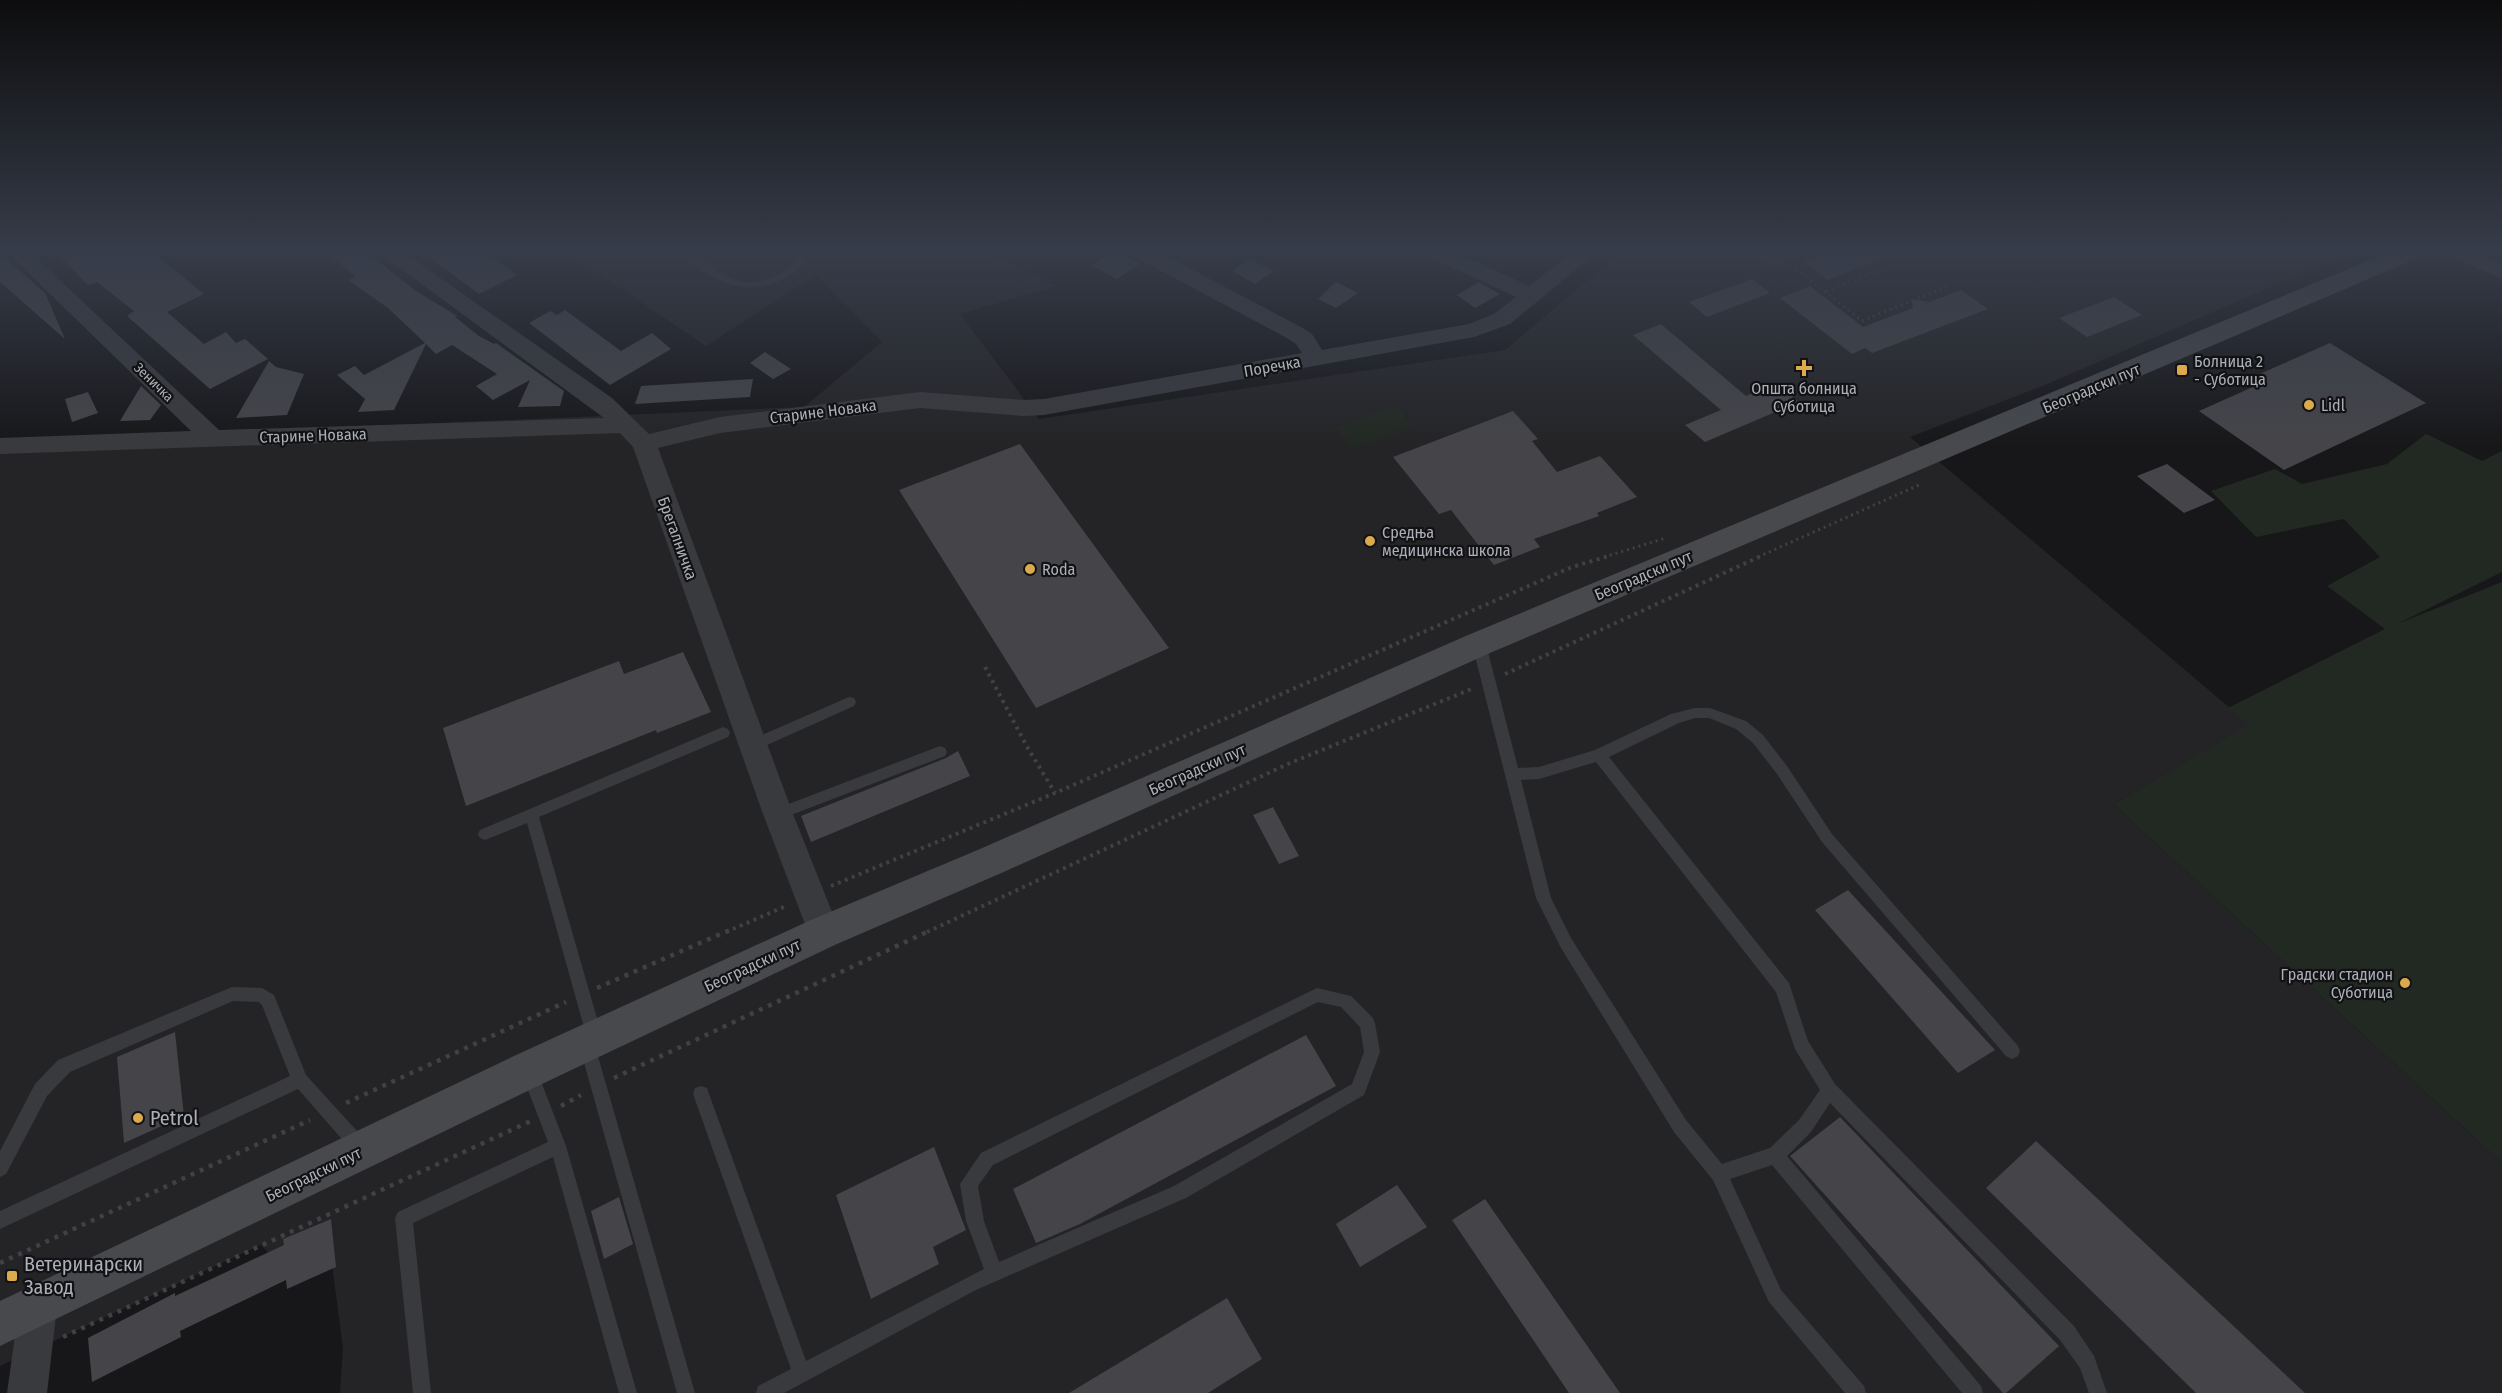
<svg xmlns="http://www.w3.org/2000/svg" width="2502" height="1393" viewBox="0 0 2502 1393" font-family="'Fira Sans Condensed',sans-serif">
<rect width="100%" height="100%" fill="#171719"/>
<path fill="#242426" d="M 567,252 L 989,252 L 1056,286 L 960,314 L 1039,419 L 1505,350 L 1621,252 L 2351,252 L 2045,385 L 1910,437 L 2250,725 L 2113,804 L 2502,1163 L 2502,1393 L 340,1393 L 343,1348 L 329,1242 L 279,1264 L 261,1245 L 0,1366 L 0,442 L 804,407 L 882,342 L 816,275 L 706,346 Z"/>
<path fill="#222923" d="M 1395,405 L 1413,426 L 1352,449 L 1336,427 Z
M 2426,434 L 2482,461 L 2502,451 L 2502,572 L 2397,624 L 2502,582 L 2502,1163 L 2113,804 L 2249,725 L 2228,708 L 2385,629 L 2327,586 L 2380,557 L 2344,519 L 2256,537 L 2211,491 L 2275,469 L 2302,484 L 2387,464 Z"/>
<path fill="#454549" d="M 56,252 L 153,252 L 204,294 L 167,312 L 204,344 L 226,332 L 236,343 L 245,339 L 268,359 L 210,389 L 127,316 L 134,311 L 97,282 L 88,285 Z
M 326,252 L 366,252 L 416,291 L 457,316 L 455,317 L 479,336 L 494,344 L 496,343 L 564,391 L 560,406 L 518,407 L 530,380 L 493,400 L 476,386 L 497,374 L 452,345 L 436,354 L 426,344 L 394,410 L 358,412 L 365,399 L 337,375 L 355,366 L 364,375 L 425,343 L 388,308 L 348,280 L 356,277 Z
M 422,252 L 486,252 L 517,275 L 479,294 Z
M 1113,252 L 1117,252 L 1140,264 L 1117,279 L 1092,265 Z
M 1830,252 L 1895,252 L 1895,253 L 1828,280 L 1804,262 Z
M 0,253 L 45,293 L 65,339 L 0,282 Z
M 1250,259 L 1274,271 L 1255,284 L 1232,271 Z
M 1752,279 L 1770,293 L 1707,317 L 1689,302 Z
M 1336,282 L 1358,293 L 1336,308 L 1318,299 Z
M 1479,282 L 1500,294 L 1475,308 L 1457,295 Z
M 1810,286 L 1863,327 L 1913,308 L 1911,299 L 1929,302 L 1961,290 L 1988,309 L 1872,353 L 1865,348 L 1852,354 L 1780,298 Z
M 2114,297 L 2142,315 L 2087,337 L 2059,318 Z
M 565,310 L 621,351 L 652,333 L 671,349 L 610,385 L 529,323 L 550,311 L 557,315 Z
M 1661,324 L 1746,396 L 1776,383 L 1799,402 L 1705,442 L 1685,425 L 1721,410 L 1633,335 Z
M 2330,343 L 2426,403 L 2284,470 L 2199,411 L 2264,382 L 2255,376 Z
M 765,352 L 791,369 L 773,379 L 750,363 Z
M 269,361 L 276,367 L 304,374 L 287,415 L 236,418 Z
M 753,379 L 750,397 L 635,404 L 641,386 Z
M 141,386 L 161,405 L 150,420 L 120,421 Z
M 88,392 L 98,413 L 72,422 L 65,399 Z
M 1513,411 L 1538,439 L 1532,441 L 1557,472 L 1600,456 L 1637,497 L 1597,513 L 1599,516 L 1534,539 L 1540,547 L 1494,565 L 1451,510 L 1439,514 L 1393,457 Z
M 1020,444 L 1169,648 L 1036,708 L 899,490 Z
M 2167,464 L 2215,500 L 2184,513 L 2137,476 Z
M 683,652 L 711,712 L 657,733 L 656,730 L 466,806 L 443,728 L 619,661 L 624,674 Z
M 958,751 L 970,776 L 811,842 L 801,816 L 946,758 Z
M 1273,807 L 1299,856 L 1279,864 L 1253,815 Z
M 1848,890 L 1995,1050 L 1958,1073 L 1815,910 Z
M 175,1032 L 184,1116 L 124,1143 L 117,1057 Z
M 1306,1035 L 1336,1086 L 1080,1224 L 1036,1243 L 1013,1189 Z
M 1840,1117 L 2059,1346 L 2006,1393 L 2003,1393 L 1790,1156 Z
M 2036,1141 L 2305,1393 L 2196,1393 L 1986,1188 Z
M 934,1147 L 966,1230 L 933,1247 L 939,1264 L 871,1299 L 836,1195 Z
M 1397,1185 L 1427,1227 L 1360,1267 L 1336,1224 Z
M 619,1197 L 633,1244 L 604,1259 L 591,1211 Z
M 1485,1199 L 1620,1393 L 1569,1393 L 1452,1220 Z
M 331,1219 L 336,1267 L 287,1289 L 286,1280 L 180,1331 L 181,1337 L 92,1382 L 88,1338 L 175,1293 L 175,1296 L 284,1245 L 283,1239 Z
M 1227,1298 L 1262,1359 L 1208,1393 L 1069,1393 Z"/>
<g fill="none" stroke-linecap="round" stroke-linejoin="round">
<path stroke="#3f4144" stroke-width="3" stroke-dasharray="2 4" stroke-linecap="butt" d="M 2343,256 L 2351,252
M 1796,269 L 1862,321 L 1951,285
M 1826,291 L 1886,268
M 1604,557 L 1666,538
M 1758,557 L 1921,484"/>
<path stroke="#3f4144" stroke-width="4" stroke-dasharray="3 4.5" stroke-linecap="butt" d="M 985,667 L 1026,745 L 1055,793
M 1505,674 L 1761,556
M 831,886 L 1055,793 L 1572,567 L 1609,556
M 726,932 L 786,906
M 927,932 L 1290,763 L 1474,688"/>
<path stroke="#3f4144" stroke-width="4.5" stroke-dasharray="4 6" stroke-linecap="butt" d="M 597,988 L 730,930
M 614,1078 L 931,930
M 346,1103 L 566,1002
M 561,1106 L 581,1095
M 0,1263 L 310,1120
M 63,1337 L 531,1121"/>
<path fill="#393a3e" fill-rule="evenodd" d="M 674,252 C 714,252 724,300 777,275 C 787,270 796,264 798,252 L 808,252 C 806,266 796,273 784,279 C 752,294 726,287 697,268 C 689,263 681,258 674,252 Z
M 1752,252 L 1763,252 L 1773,259 L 1796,252 L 1812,252 L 1771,266 Z
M 1479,639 L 1486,644 L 1518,768 L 1539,767 L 1595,750 L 1671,714 L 1695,708 L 1710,708 L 1746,721 L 1763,735 L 1787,766 L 1832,834 L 2018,1046 L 2020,1051 L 2018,1056 L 2012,1059 L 2006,1056 L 1822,842 L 1777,774 L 1753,743 L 1736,729 L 1709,718 L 1695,718 L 1679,723 L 1609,757 L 1789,983 L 1808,1041 L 1835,1084 L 2074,1326 L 2094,1356 L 2107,1393 L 2089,1393 L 2080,1368 L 2060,1340 L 1830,1103 L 1811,1132 L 1787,1156 L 1981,1386 L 1983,1393 L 1962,1393 L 1772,1165 L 1730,1179 L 1781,1290 L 1864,1386 L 1866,1393 L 1845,1393 L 1769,1302 L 1713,1180 L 1674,1132 L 1561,948 L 1536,898 L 1472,644 ZM 1596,762 L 1776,992 L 1795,1049 L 1820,1090 L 1799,1120 L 1770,1148 L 1722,1164 L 1686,1120 L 1571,938 L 1551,898 L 1521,780 L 1539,779 Z
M 849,697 L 854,698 L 856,702 L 854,706 L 758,749 L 748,749 L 746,745 L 748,741 Z
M 723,727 L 728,729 L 730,733 L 728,737 L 539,817 L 603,1039 L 601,1044 L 595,1046 L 695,1393 L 677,1393 L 579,1045 L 581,1040 L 587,1038 L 527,823 L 485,840 L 480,838 L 478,834 L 480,830 Z
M 940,746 L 945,748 L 947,752 L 945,756 L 778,820 L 773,818 L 771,814 L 773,810 Z
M 232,987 L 262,988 L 274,995 L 306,1075 L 367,1142 L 369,1148 L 367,1154 L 361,1156 L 355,1154 L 298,1089 L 0,1229 L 0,1211 L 290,1076 L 262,1005 L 259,1002 L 233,1001 L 70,1072 L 47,1096 L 6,1174 L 0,1177 L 0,1151 L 35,1084 L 58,1060 Z
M 1317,988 L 1351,996 L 1373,1018 L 1375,1023 L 1380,1052 L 1364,1095 L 1186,1198 L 976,1290 L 784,1393 L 756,1393 L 758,1386 L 791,1369 L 693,1094 L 695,1088 L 701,1086 L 707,1088 L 709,1094 L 806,1361 L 984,1269 L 966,1221 L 960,1184 L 981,1153 ZM 1318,1002 L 1341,1007 L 1360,1027 L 1364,1052 L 1352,1084 L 1174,1186 L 999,1262 L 984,1221 L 978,1186 L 993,1165 Z
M 529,1064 L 535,1066 L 566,1146 L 637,1393 L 619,1393 L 553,1157 L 413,1223 L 431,1393 L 413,1393 L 395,1218 L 398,1212 L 548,1142 L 521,1072 L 523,1066 Z"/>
<path fill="#393a3e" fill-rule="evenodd" d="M 7,252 L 30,252 L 219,430 L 604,418 L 378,252 L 403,252 L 612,398 L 649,434 L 720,417 L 920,392 L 1023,400 L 1044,399 L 1302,353 L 1296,344 L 1285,337 L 1135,257 L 1132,252 L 1159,252 L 1301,327 L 1312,334 L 1322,350 L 1469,324 L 1494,314 L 1516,297 L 1429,257 L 1426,252 L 1455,252 L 1529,286 L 1573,252 L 1597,252 L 1510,324 L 1474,337 L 1044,415 L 1023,416 L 920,408 L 720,433 L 658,448 L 793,814 L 840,932 L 835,942 L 824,946 L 813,942 L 808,932 L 763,814 L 633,447 L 620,433 L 0,454 L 0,438 L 191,431 Z
M 2449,252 L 2477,252 L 2502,265 L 2502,279 L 2452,257 Z
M 38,1288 L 52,1293 L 57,1307 L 47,1393 L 7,1393 L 19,1307 L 24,1293 Z"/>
<path fill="#47494d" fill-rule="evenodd" d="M 2389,252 L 2423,252 L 2420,257 L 1490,653 L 1006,871 L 837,944 L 542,1084 L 0,1346 L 0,1301 L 514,1056 L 811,920 L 980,849 L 1468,635 Z"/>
</g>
<linearGradient id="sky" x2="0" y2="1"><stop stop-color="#0d0d0e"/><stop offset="0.56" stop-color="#363c49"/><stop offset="1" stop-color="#363c49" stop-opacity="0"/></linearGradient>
<rect width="2502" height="447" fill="url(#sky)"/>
<g fill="#dcaa4c" stroke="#121214" stroke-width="2">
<path d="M1801 359h6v6h6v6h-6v6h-6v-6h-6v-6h6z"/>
<rect x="2176" y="364" width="12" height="12" rx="3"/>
<circle cx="2309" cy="405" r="6"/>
<circle cx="1370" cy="541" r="6"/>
<circle cx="1030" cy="569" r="6"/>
<circle cx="2405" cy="983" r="6"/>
<circle cx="138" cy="1118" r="6"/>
<rect x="6" y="1270" width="12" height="12" rx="3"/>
</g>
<g text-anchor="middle" stroke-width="4.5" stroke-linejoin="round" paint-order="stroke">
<g font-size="14" fill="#abafb7" stroke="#121214">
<text transform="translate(154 382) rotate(44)" y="5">Зеничка</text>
</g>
<g font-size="16" fill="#abafb7" stroke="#121214" text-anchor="start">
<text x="2194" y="367">Болница 2<tspan x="2194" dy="18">- Суботица</tspan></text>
<text x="1804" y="394" text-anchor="middle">Општа болница<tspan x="1804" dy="18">Суботица</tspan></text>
<text x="2321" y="411">Lidl</text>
<text x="1382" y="538">Средња<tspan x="1382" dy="18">медицинска школа</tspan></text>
<text x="1042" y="575">Roda</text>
<text x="2393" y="980" text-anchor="end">Градски стадион<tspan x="2393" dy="18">Суботица</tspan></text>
</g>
<g font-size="16" fill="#abafb7" stroke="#121214">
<text transform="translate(1272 366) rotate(-10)" y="6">Поречка</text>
<text transform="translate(2091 388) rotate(-23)" y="6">Београдски пут</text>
<text transform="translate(823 411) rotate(-7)" y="6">Старине Новака</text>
<text transform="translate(313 435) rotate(-2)" y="6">Старине Новака</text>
<text transform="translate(678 538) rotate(70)" y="6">Брегалничка</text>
<text transform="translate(1643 575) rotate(-23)" y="6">Београдски пут</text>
<text transform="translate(1197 769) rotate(-24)" y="6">Београдски пут</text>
<text transform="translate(752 965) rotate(-25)" y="6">Београдски пут</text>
<text transform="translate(313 1174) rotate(-26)" y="6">Београдски пут</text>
</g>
<g font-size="20" fill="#abafb7" stroke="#121214" text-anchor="start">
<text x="150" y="1125">Petrol</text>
<text x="24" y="1271">Ветеринарски<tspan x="24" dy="23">Завод</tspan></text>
</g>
</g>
</svg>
